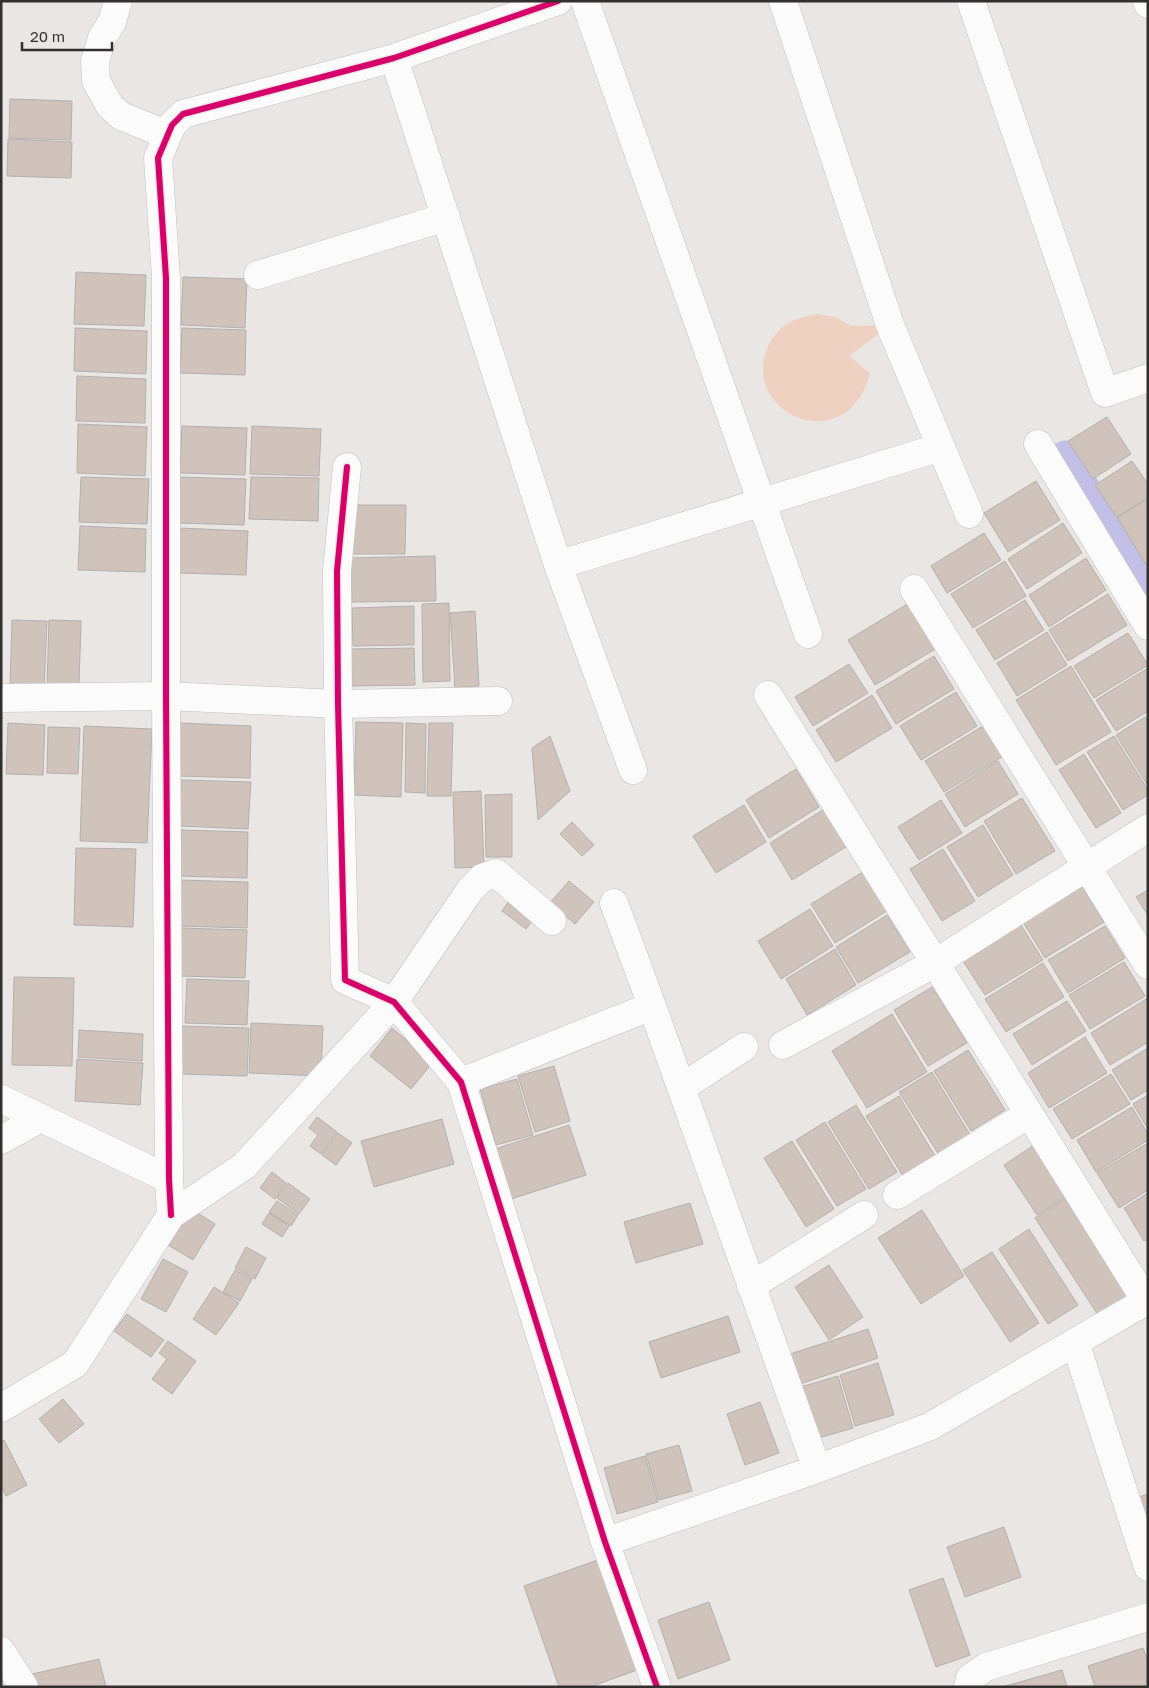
<svg xmlns="http://www.w3.org/2000/svg" width="1149" height="1688" viewBox="0 0 1149 1688" font-family="'Golos Text',sans-serif">
<rect width="100%" height="100%" fill="#e9e6e3"/>
<path fill="#eed1c0" d="M 817,314 L 835,317 L 851,326 L 890,325 L 849,356 L 870,373 C 847,461 741,414 767,349 C 777,325 794,318 817,314 Z"/>
<g fill="none" stroke-linecap="round" stroke-linejoin="round">
<path stroke="#c2c0e7" stroke-width="31" d="M 1065,456 L 1148,593"/>
</g>
<path fill="#d0c3bb" stroke="#b3b0af" d="M 10,99 L 72,101 L 71,140 L 9,138 Z
M 8,139 L 72,142 L 71,178 L 7,176 Z
M 76,272 L 146,275 L 144,326 L 74,324 Z
M 183,277 L 247,279 L 245,328 L 181,325 Z
M 75,328 L 147,331 L 146,374 L 74,371 Z
M 182,328 L 246,330 L 245,375 L 180,373 Z
M 77,376 L 146,379 L 145,423 L 76,421 Z
M 1107,417 L 1131,454 L 1093,479 L 1068,441 Z
M 78,424 L 147,427 L 145,476 L 77,473 Z
M 182,426 L 247,428 L 245,475 L 180,473 Z
M 252,426 L 321,429 L 319,476 L 250,474 Z
M 1132,461 L 1148,484 L 1148,497 L 1117,518 L 1095,485 Z
M 81,477 L 149,479 L 147,524 L 79,522 Z
M 180,477 L 246,479 L 244,525 L 178,523 Z
M 251,477 L 319,478 L 318,521 L 249,519 Z
M 1036,481 L 1060,520 L 1008,552 L 984,513 Z
M 1148,499 L 1148,564 L 1146,565 L 1117,517 Z
M 347,505 L 406,505 L 405,554 L 347,554 Z
M 1063,523 L 1082,553 L 1027,589 L 1008,559 Z
M 80,526 L 146,529 L 145,572 L 78,570 Z
M 179,528 L 248,531 L 246,575 L 178,573 Z
M 984,533 L 1001,560 L 947,593 L 931,566 Z
M 435,556 L 436,601 L 352,602 L 350,558 Z
M 1086,558 L 1106,590 L 1049,627 L 1029,595 Z
M 1005,561 L 1026,596 L 973,628 L 951,594 Z
M 1108,594 L 1127,625 L 1068,661 L 1049,630 Z
M 1025,600 L 1044,630 L 995,660 L 976,630 Z
M 449,603 L 450,681 L 423,682 L 422,604 Z
M 909,603 L 937,648 L 875,685 L 848,640 Z
M 414,606 L 414,645 L 353,646 L 352,608 Z
M 475,611 L 479,686 L 455,688 L 450,613 Z
M 12,620 L 47,621 L 44,688 L 10,687 Z
M 49,620 L 81,621 L 79,686 L 47,685 Z
M 1047,632 L 1067,665 L 1017,696 L 997,663 Z
M 1128,633 L 1148,665 L 1094,698 L 1074,666 Z
M 414,648 L 415,685 L 351,686 L 351,649 Z
M 934,656 L 954,689 L 896,724 L 876,691 Z
M 849,664 L 868,693 L 813,726 L 795,697 Z
M 1071,666 L 1111,732 L 1056,765 L 1016,700 Z
M 1148,668 L 1148,711 L 1116,731 L 1096,700 Z
M 956,692 L 977,726 L 921,760 L 900,726 Z
M 872,695 L 892,728 L 836,762 L 816,730 Z
M 1145,717 L 1148,722 L 1148,786 L 1116,735 Z
M 356,722 L 403,723 L 401,797 L 354,795 Z
M 8,723 L 45,725 L 43,775 L 6,774 Z
M 180,723 L 251,726 L 250,778 L 178,776 Z
M 406,723 L 426,724 L 425,793 L 405,792 Z
M 429,723 L 453,723 L 451,796 L 427,796 Z
M 84,726 L 152,729 L 147,843 L 80,841 Z
M 983,726 L 1002,757 L 944,792 L 925,761 Z
M 48,727 L 80,728 L 78,774 L 47,773 Z
M 550,736 L 570,791 L 538,820 L 532,748 Z
M 1114,736 L 1148,790 L 1148,795 L 1123,810 L 1087,752 Z
M 1084,754 L 1121,813 L 1096,828 L 1059,770 Z
M 998,761 L 1018,794 L 965,827 L 945,794 Z
M 796,769 L 819,807 L 769,838 L 746,800 Z
M 181,780 L 251,782 L 248,829 L 179,826 Z
M 481,791 L 484,867 L 455,868 L 453,792 Z
M 512,794 L 512,857 L 486,857 L 485,795 Z
M 1022,798 L 1055,851 L 1016,874 L 984,821 Z
M 941,800 L 962,833 L 919,860 L 898,827 Z
M 744,805 L 766,842 L 716,873 L 693,836 Z
M 826,808 L 849,845 L 792,880 L 770,843 Z
M 572,822 L 594,845 L 582,856 L 560,834 Z
M 983,825 L 1013,875 L 978,897 L 947,847 Z
M 181,830 L 248,832 L 247,878 L 180,876 Z
M 76,848 L 136,849 L 133,927 L 74,925 Z
M 943,849 L 975,901 L 942,921 L 910,869 Z
M 866,870 L 890,909 L 835,943 L 811,904 Z
M 180,880 L 248,882 L 247,928 L 178,926 Z
M 569,881 L 594,902 L 575,924 L 550,903 Z
M 1082,886 L 1104,922 L 1045,958 L 1023,922 Z
M 1148,890 L 1148,915 L 1136,897 Z
M 512,897 L 536,916 L 526,929 L 502,911 Z
M 810,909 L 833,946 L 781,979 L 758,941 Z
M 887,915 L 910,952 L 858,983 L 836,947 Z
M 1021,925 L 1043,960 L 985,995 L 963,961 Z
M 1105,926 L 1125,958 L 1068,993 L 1048,960 Z
M 181,928 L 247,930 L 245,978 L 180,976 Z
M 835,949 L 856,985 L 807,1015 L 786,979 Z
M 1124,962 L 1145,996 L 1090,1029 L 1069,995 Z
M 1043,963 L 1064,997 L 1006,1032 L 985,999 Z
M 14,977 L 74,978 L 72,1066 L 12,1065 Z
M 187,979 L 249,981 L 247,1025 L 185,1023 Z
M 932,987 L 967,1043 L 928,1066 L 894,1010 Z
M 1148,998 L 1148,1042 L 1110,1065 L 1091,1033 Z
M 1067,1001 L 1086,1031 L 1032,1065 L 1013,1034 Z
M 892,1014 L 927,1072 L 867,1108 L 832,1051 Z
M 251,1023 L 323,1026 L 321,1076 L 249,1073 Z
M 182,1026 L 249,1028 L 247,1076 L 180,1074 Z
M 392,1028 L 433,1062 L 411,1089 L 370,1056 Z
M 79,1030 L 143,1034 L 142,1061 L 78,1057 Z
M 1085,1037 L 1107,1073 L 1049,1108 L 1028,1073 Z
M 1148,1048 L 1148,1090 L 1131,1100 L 1112,1070 Z
M 968,1050 L 1005,1110 L 971,1131 L 934,1071 Z
M 77,1059 L 143,1063 L 140,1105 L 75,1101 Z
M 554,1066 L 570,1121 L 535,1132 L 518,1076 Z
M 932,1072 L 972,1138 L 941,1158 L 899,1092 Z
M 1111,1074 L 1130,1104 L 1072,1139 L 1053,1109 Z
M 517,1079 L 533,1135 L 496,1145 L 480,1089 Z
M 1148,1095 L 1148,1129 L 1133,1104 Z
M 899,1096 L 935,1156 L 903,1176 L 866,1116 Z
M 856,1105 L 897,1172 L 869,1189 L 828,1122 Z
M 1132,1107 L 1148,1134 L 1148,1140 L 1096,1172 L 1077,1140 Z
M 317,1117 L 337,1132 L 321,1154 L 310,1146 L 318,1135 L 309,1128 Z
M 442,1119 L 454,1164 L 374,1187 L 361,1141 Z
M 825,1122 L 866,1189 L 837,1206 L 796,1140 Z
M 569,1125 L 586,1175 L 511,1199 L 495,1149 Z
M 338,1133 L 352,1143 L 336,1165 L 322,1155 Z
M 792,1141 L 834,1209 L 806,1227 L 764,1158 Z
M 1037,1143 L 1070,1193 L 1037,1215 L 1004,1165 Z
M 1148,1143 L 1148,1190 L 1119,1208 L 1097,1173 Z
M 272,1172 L 286,1183 L 275,1199 L 260,1188 Z
M 288,1183 L 310,1199 L 299,1214 L 277,1198 Z
M 1148,1193 L 1148,1239 L 1144,1241 L 1124,1208 Z
M 1068,1196 L 1136,1299 L 1102,1321 L 1035,1218 Z
M 277,1201 L 298,1215 L 291,1226 L 269,1212 Z
M 690,1203 L 703,1244 L 636,1263 L 624,1222 Z
M 191,1209 L 215,1224 L 193,1260 L 168,1245 Z
M 922,1210 L 964,1276 L 921,1304 L 878,1238 Z
M 269,1213 L 289,1226 L 282,1237 L 262,1224 Z
M 1029,1229 L 1078,1305 L 1048,1324 L 999,1249 Z
M 246,1247 L 266,1258 L 255,1279 L 235,1268 Z
M 992,1252 L 1039,1323 L 1010,1342 L 963,1270 Z
M 163,1259 L 188,1272 L 166,1312 L 141,1299 Z
M 829,1265 L 863,1317 L 829,1340 L 795,1287 Z
M 235,1270 L 252,1279 L 240,1301 L 223,1292 Z
M 214,1287 L 239,1303 L 216,1335 L 193,1319 Z
M 127,1314 L 164,1340 L 151,1357 L 114,1331 Z
M 728,1316 L 740,1352 L 661,1378 L 649,1342 Z
M 868,1329 L 878,1358 L 797,1385 L 787,1355 Z
M 168,1341 L 196,1361 L 172,1394 L 152,1379 L 167,1359 L 159,1353 Z
M 878,1363 L 894,1415 L 855,1426 L 840,1375 Z
M 838,1376 L 853,1428 L 812,1440 L 797,1388 Z
M 63,1399 L 84,1424 L 59,1443 L 39,1419 Z
M 760,1402 L 779,1453 L 745,1465 L 727,1414 Z
M 4,1440 L 27,1485 L 6,1496 L 1,1486 L 1,1442 Z
M 679,1445 L 692,1491 L 659,1500 L 646,1454 Z
M 645,1456 L 658,1502 L 617,1514 L 604,1468 Z
M 1148,1494 L 1148,1525 L 1139,1497 Z
M 1004,1527 L 1021,1577 L 965,1597 L 947,1547 Z
M 598,1560 L 637,1670 L 590,1687 L 559,1687 L 524,1586 Z
M 943,1578 L 970,1655 L 936,1667 L 909,1590 Z
M 709,1602 L 730,1660 L 678,1679 L 658,1620 Z
M 1143,1648 L 1148,1662 L 1148,1687 L 1095,1687 L 1088,1666 Z
M 99,1659 L 106,1687 L 31,1687 L 28,1675 Z
M 1062,1670 L 1067,1687 L 1002,1687 Z"/>
<g fill="none" stroke-linecap="round" stroke-linejoin="round">
<g stroke="#c2c0be" stroke-width="29">
<path id="minor" d="M 118,1 L 112,22 L 102,38 L 95,61 L 96,81 L 110,106 L 121,116 L 168,135
M 585,1 L 808,634
M 783,1 L 890,325 L 969,514
M 971,1 L 1105,393 L 1148,378
M 1147,1 L 1148,4
M 394,58 L 558,565 L 633,770
M 258,275 L 446,217
M 1038,444 L 1148,626
M 347,467 L 337,571 L 338,704 L 345,980 L 394,1002 L 461,1082 L 605,1542 L 657,1687
M 558,565 L 941,447
M 914,589 L 1148,965
M 768,695 L 1146,1301
M 1,698 L 166,696 L 338,704 L 498,701
M 614,903 L 652,1006 L 817,1469
M 783,1045 L 935,963 L 1148,828
M 461,1082 L 652,1006
M 681,1088 L 744,1047
M 1,1099 L 169,1179
M 1,1140 L 41,1118
M 897,1195 L 1029,1114
M 171,1215 L 169,1179 L 166,696 L 166,278 L 158,158 L 172,125 L 183,114 L 394,58 L 558,1
M 751,1286 L 864,1215
M 1075,1342 L 1148,1567
M 1,1408 L 75,1364 L 171,1215 L 244,1166 L 394,1002 L 470,890 L 482,878 L 496,873 L 552,921
M 605,1542 L 817,1469 L 929,1427 L 1148,1300
M 1,1651 L 24,1687
M 968,1687 L 970,1678 L 986,1667 L 1148,1617"/>
</g>
<use href="#minor" stroke="#fcfbfb" stroke-width="28"/>
<g stroke="#ebe5e1" stroke-width="9">
<path id="cycleway" d="M 347,467 L 337,571 L 338,704 L 345,980 L 394,1002 L 461,1082 L 605,1542 L 657,1687
M 171,1215 L 169,1179 L 166,696 L 166,278 L 158,158 L 172,125 L 183,114 L 394,58 L 558,1"/>
</g>
<use href="#cycleway" stroke="#d6006c" stroke-width="6"/>
</g>
<rect width="1149" height="1688" fill="none" stroke="#32302f" stroke-width="5"/>
<path d="M22 42v8h90v-8" fill="none" stroke="#32302f" stroke-width="2.5"/>
<text x="30" y="42" font-size="15" fill="#32302f" stroke="#ebe5e1" stroke-width="4" paint-order="stroke">20 m</text>
</svg>
